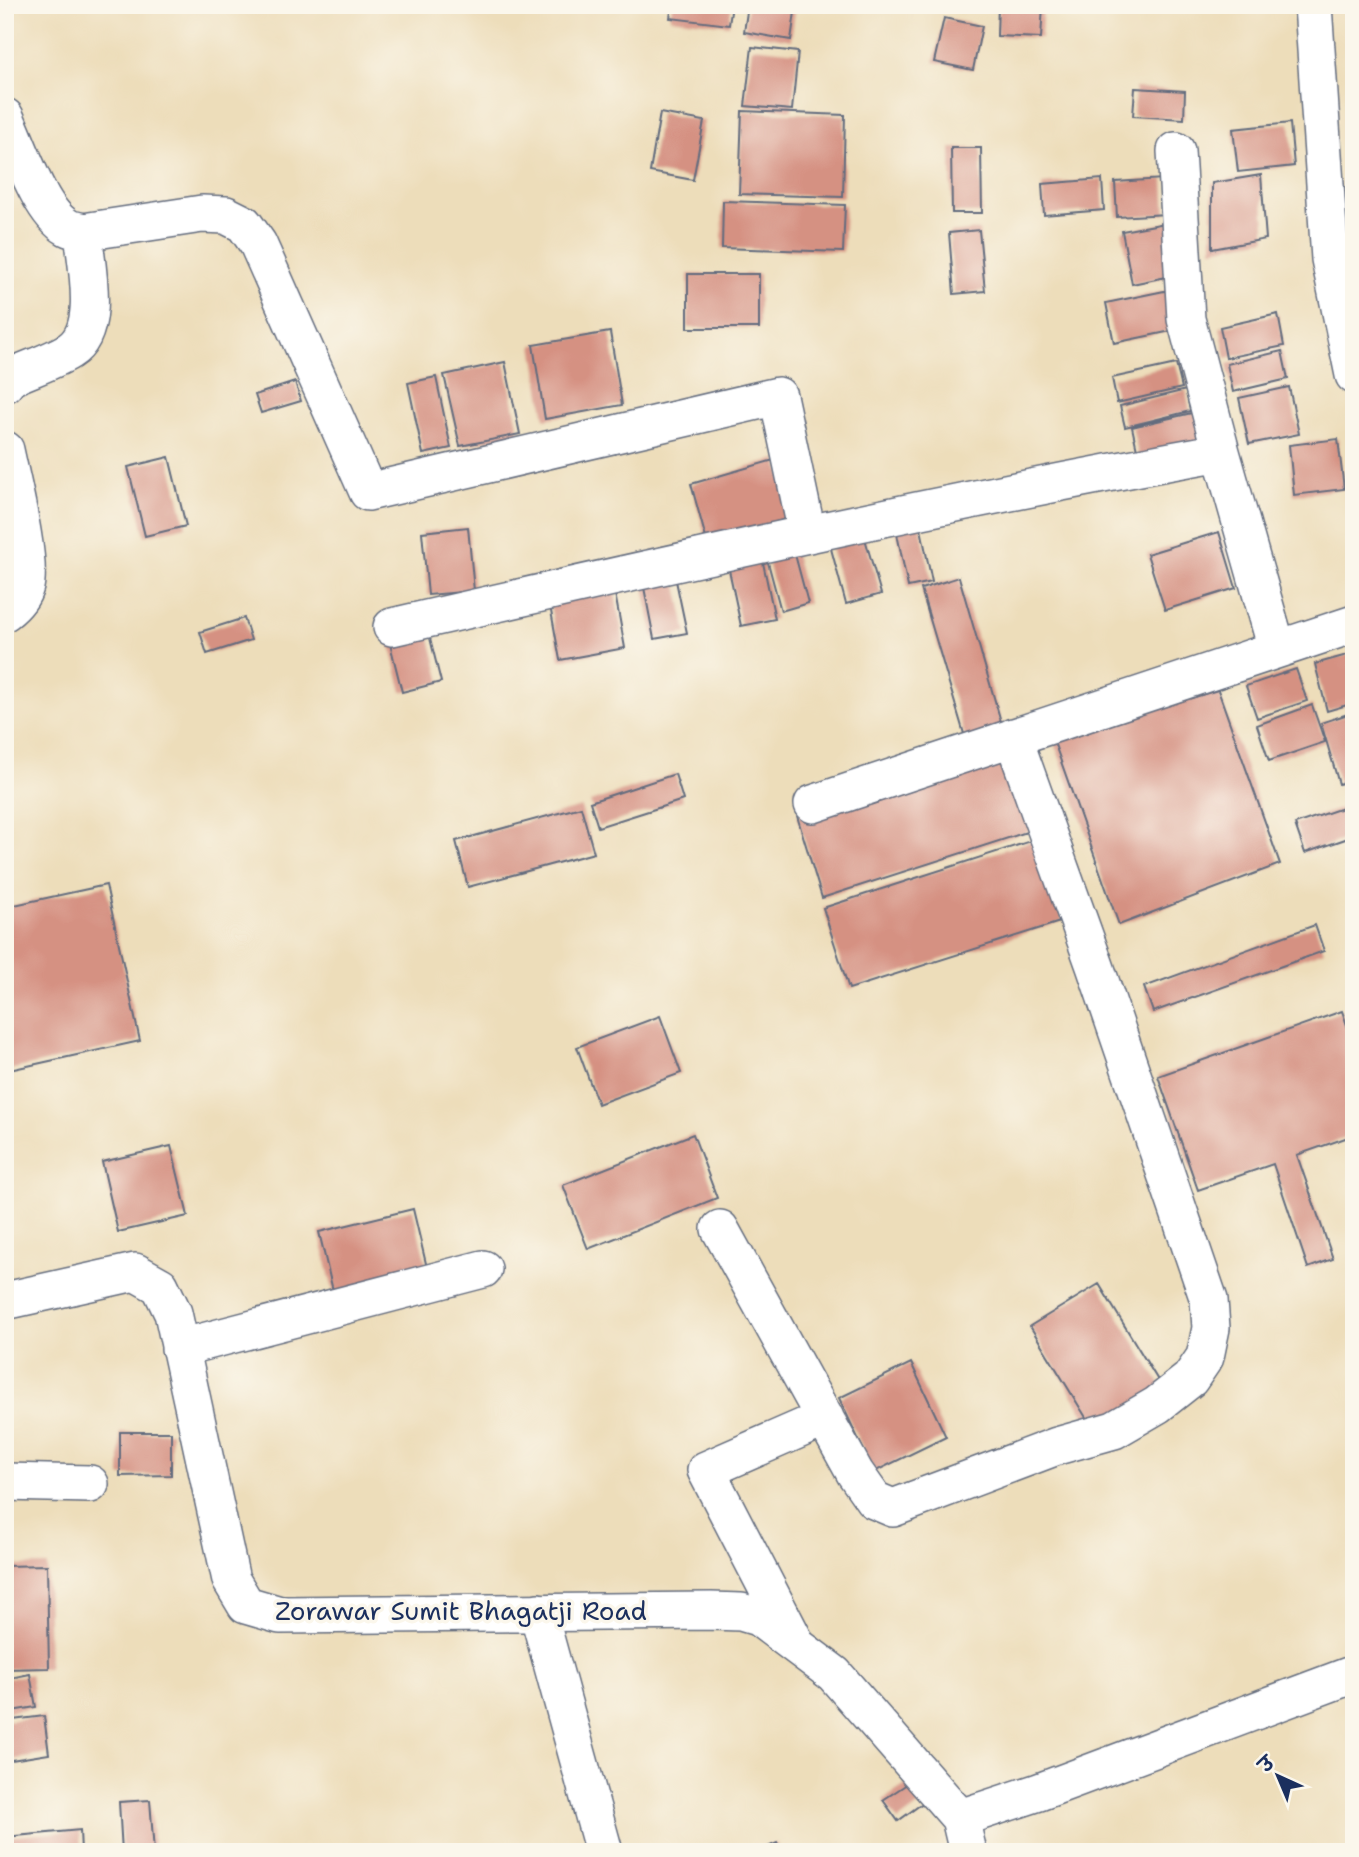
<svg xmlns="http://www.w3.org/2000/svg" width="1359" height="1857" viewBox="0 0 1359 1857" font-family="'Shantell Sans','Playpen Sans Deva',sans-serif">
<rect width="100%" height="100%" fill="#fbf7ec"/>
<filter id="ink" filterUnits="userSpaceOnUse"><feTurbulence type="fractalNoise" baseFrequency=".0143" numOctaves="2"/><feDisplacementMap in="SourceGraphic" scale="14" xChannelSelector="R" yChannelSelector="G"/><feConvolveMatrix kernelMatrix="1 2 1 2 8 2 1 2 1" color-interpolation-filters="sRGB"/></filter>
<filter id="wash" filterUnits="userSpaceOnUse"><feTurbulence type="fractalNoise" baseFrequency=".00686" numOctaves="4" result="noise"/><feDisplacementMap in="SourceGraphic" scale="28" xChannelSelector="R" yChannelSelector="G"/><feGaussianBlur stdDeviation="1.57" result="paint"/><feColorMatrix in="noise" values="0 0 0 0 0 0 0 0 0 0 0 0 0 0 0 0 0 1.4 0 .05"/><feComposite in="paint" operator="in"/></filter>
<g filter="url(#wash)">
<rect width="100%" height="100%" fill="#edddba"/>
<g id="blocks">
<path fill="#d59182" d="M 672,5 L 732,5 L 729,25 L 670,18 Z
M 748,5 L 796,5 L 791,40 L 744,32 Z
M 998,5 L 1043,5 L 1041,38 L 997,36 Z
M 944,18 L 982,26 L 973,70 L 934,62 Z
M 752,47 L 798,52 L 792,110 L 745,106 Z
M 1135,88 L 1185,91 L 1184,119 L 1133,116 Z
M 742,111 L 845,115 L 843,197 L 739,194 Z
M 660,113 L 704,121 L 693,180 L 650,172 Z
M 1290,123 L 1294,166 L 1238,172 L 1233,129 Z
M 951,148 L 981,148 L 982,213 L 952,213 Z
M 1261,175 L 1266,239 L 1212,249 L 1212,183 Z
M 1102,179 L 1104,210 L 1044,215 L 1042,184 Z
M 1164,179 L 1166,214 L 1117,217 L 1115,182 Z
M 723,201 L 845,205 L 843,252 L 722,248 Z
M 1171,222 L 1181,274 L 1132,284 L 1122,231 Z
M 979,230 L 985,291 L 954,294 L 949,233 Z
M 688,274 L 759,274 L 759,328 L 688,328 Z
M 1174,289 L 1181,329 L 1114,343 L 1106,303 Z
M 1278,314 L 1284,346 L 1226,358 L 1220,327 Z
M 610,332 L 622,405 L 545,419 L 533,345 Z
M 1282,351 L 1288,379 L 1233,392 L 1227,364 Z
M 505,362 L 520,434 L 460,446 L 444,375 Z
M 1176,364 L 1182,388 L 1117,403 L 1112,378 Z
M 436,377 L 451,448 L 423,454 L 408,383 Z
M 295,382 L 301,401 L 261,413 L 255,395 Z
M 1289,387 L 1299,434 L 1249,444 L 1239,398 Z
M 1186,390 L 1190,411 L 1125,427 L 1120,406 Z
M 1196,412 L 1204,447 L 1140,463 L 1132,427 Z
M 1338,439 L 1344,489 L 1294,495 L 1289,445 Z
M 169,457 L 186,526 L 145,536 L 128,467 Z
M 777,459 L 793,517 L 707,542 L 691,484 Z
M 919,519 L 932,582 L 908,587 L 895,524 Z
M 468,527 L 474,591 L 428,595 L 422,532 Z
M 1219,532 L 1236,588 L 1165,610 L 1147,554 Z
M 864,535 L 881,594 L 846,604 L 830,545 Z
M 793,547 L 808,603 L 781,611 L 766,555 Z
M 762,558 L 775,619 L 741,626 L 728,565 Z
M 674,571 L 687,633 L 654,639 L 642,577 Z
M 959,577 L 1004,732 L 967,744 L 921,589 Z
M 614,588 L 625,648 L 560,660 L 549,600 Z
M 244,618 L 251,640 L 207,654 L 200,632 Z
M 427,626 L 441,682 L 402,692 L 388,636 Z
M 1354,653 L 1354,703 L 1327,711 L 1315,664 Z
M 1296,669 L 1307,701 L 1257,718 L 1246,686 Z
M 1218,690 L 1280,864 L 1119,925 L 1053,739 Z
M 1312,705 L 1325,742 L 1269,761 L 1257,725 Z
M 1354,712 L 1354,779 L 1339,784 L 1321,723 Z
M 1007,749 L 1033,830 L 822,898 L 797,816 Z
M 675,774 L 683,800 L 598,827 L 590,802 Z
M 581,807 L 594,853 L 468,887 L 456,841 Z
M 1345,807 L 1354,836 L 1305,853 L 1295,824 Z
M 1037,839 L 1063,921 L 849,989 L 823,908 Z
M 106,885 L 140,1041 L 5,1071 L 5,907 Z
M 1315,925 L 1324,951 L 1153,1012 L 1144,987 Z
M 1342,1011 L 1354,1045 L 1354,1135 L 1297,1155 L 1333,1259 L 1308,1268 L 1273,1164 L 1198,1190 L 1158,1076 Z
M 660,1016 L 681,1073 L 598,1104 L 577,1047 Z
M 693,1134 L 717,1198 L 588,1249 L 563,1185 Z
M 171,1146 L 188,1216 L 118,1232 L 102,1162 Z
M 413,1209 L 428,1272 L 334,1295 L 319,1232 Z
M 1099,1284 L 1162,1387 L 1093,1429 L 1030,1326 Z
M 911,1363 L 946,1437 L 874,1472 L 839,1398 Z
M 120,1432 L 171,1432 L 171,1475 L 120,1476 Z
M 47,1565 L 49,1668 L 5,1669 L 5,1566 Z
M 30,1674 L 36,1707 L 5,1712 L 5,1679 Z
M 44,1716 L 49,1754 L 5,1761 L 5,1721 Z
M 910,1782 L 924,1802 L 898,1821 L 883,1800 Z
M 150,1800 L 154,1852 L 122,1852 L 119,1802 Z
M 80,1830 L 81,1852 L 5,1852 L 5,1837 Z
M 777,1843 L 781,1852 L 756,1852 Z"/>
</g>
</g>
<g filter="url(#ink)">
<use href="#blocks" fill-opacity="0" stroke="#646c7e" stroke-width="2"/>
<g fill="none" stroke-linecap="round" stroke-linejoin="round">
<g stroke="#646c7e" stroke-width="40">
<path id="street" d="M 1313,5 L 1330,259 L 1354,375
M 5,117 C 19,146 39,211 67,227 C 71,230 78,230 83,232 L 202,214 L 226,215 L 244,224 L 258,244 L 368,492 L 778,396 L 807,533
M 1176,151 L 1186,319 L 1221,452 L 1277,649
M 5,384 L 9,378 C 28,369 51,362 69,351 C 102,331 86,265 83,232
M 5,450 C 11,479 32,561 25,586 C 22,597 14,605 5,612
M 392,627 C 667,564 943,502 1221,452
M 813,804 L 1354,624
M 720,1229 L 855,1473 L 874,1500 L 893,1508 L 1057,1446 L 1114,1430 L 1157,1405 L 1190,1379 L 1205,1357 L 1211,1328 L 1209,1300 L 1095,966 L 1013,737
M 5,1301 L 135,1272 L 160,1286 L 173,1313 L 231,1580 L 246,1605 L 280,1615 L 711,1611 L 741,1612 L 758,1617 L 834,1674 L 960,1818 L 968,1852
M 180,1348 L 483,1269
M 5,1482 L 90,1484
M 538,1612 L 604,1852
M 794,1640 L 706,1470 L 825,1418
M 960,1818 L 1039,1792 L 1354,1674"/>
</g>
<use href="#street" stroke="#fff" stroke-width="37"/>
</g>
</g>
<g text-anchor="middle" stroke-width="7" stroke-linejoin="round" paint-order="stroke">
<g font-size="26" fill="#1b2f5e" stroke="#fbf7ec">
<text x="461" y="1620">Zorawar Sumit Bhagatji Road</text>
</g>
</g>
<rect width="1359" height="1857" fill="none" stroke="#fbf7ec" stroke-width="28"/>
<g transform="translate(1278 1776) rotate(316)" stroke="#fbf7ec" stroke-width="5" paint-order="stroke">
<path d="M0-5L12 26L0 18L-12 26Z" fill="#1b2f5e"/>
<text y="-10" font-size="19" font-weight="bold" text-anchor="middle" fill="#1b2f5e">उ</text>
</g>
</svg>
